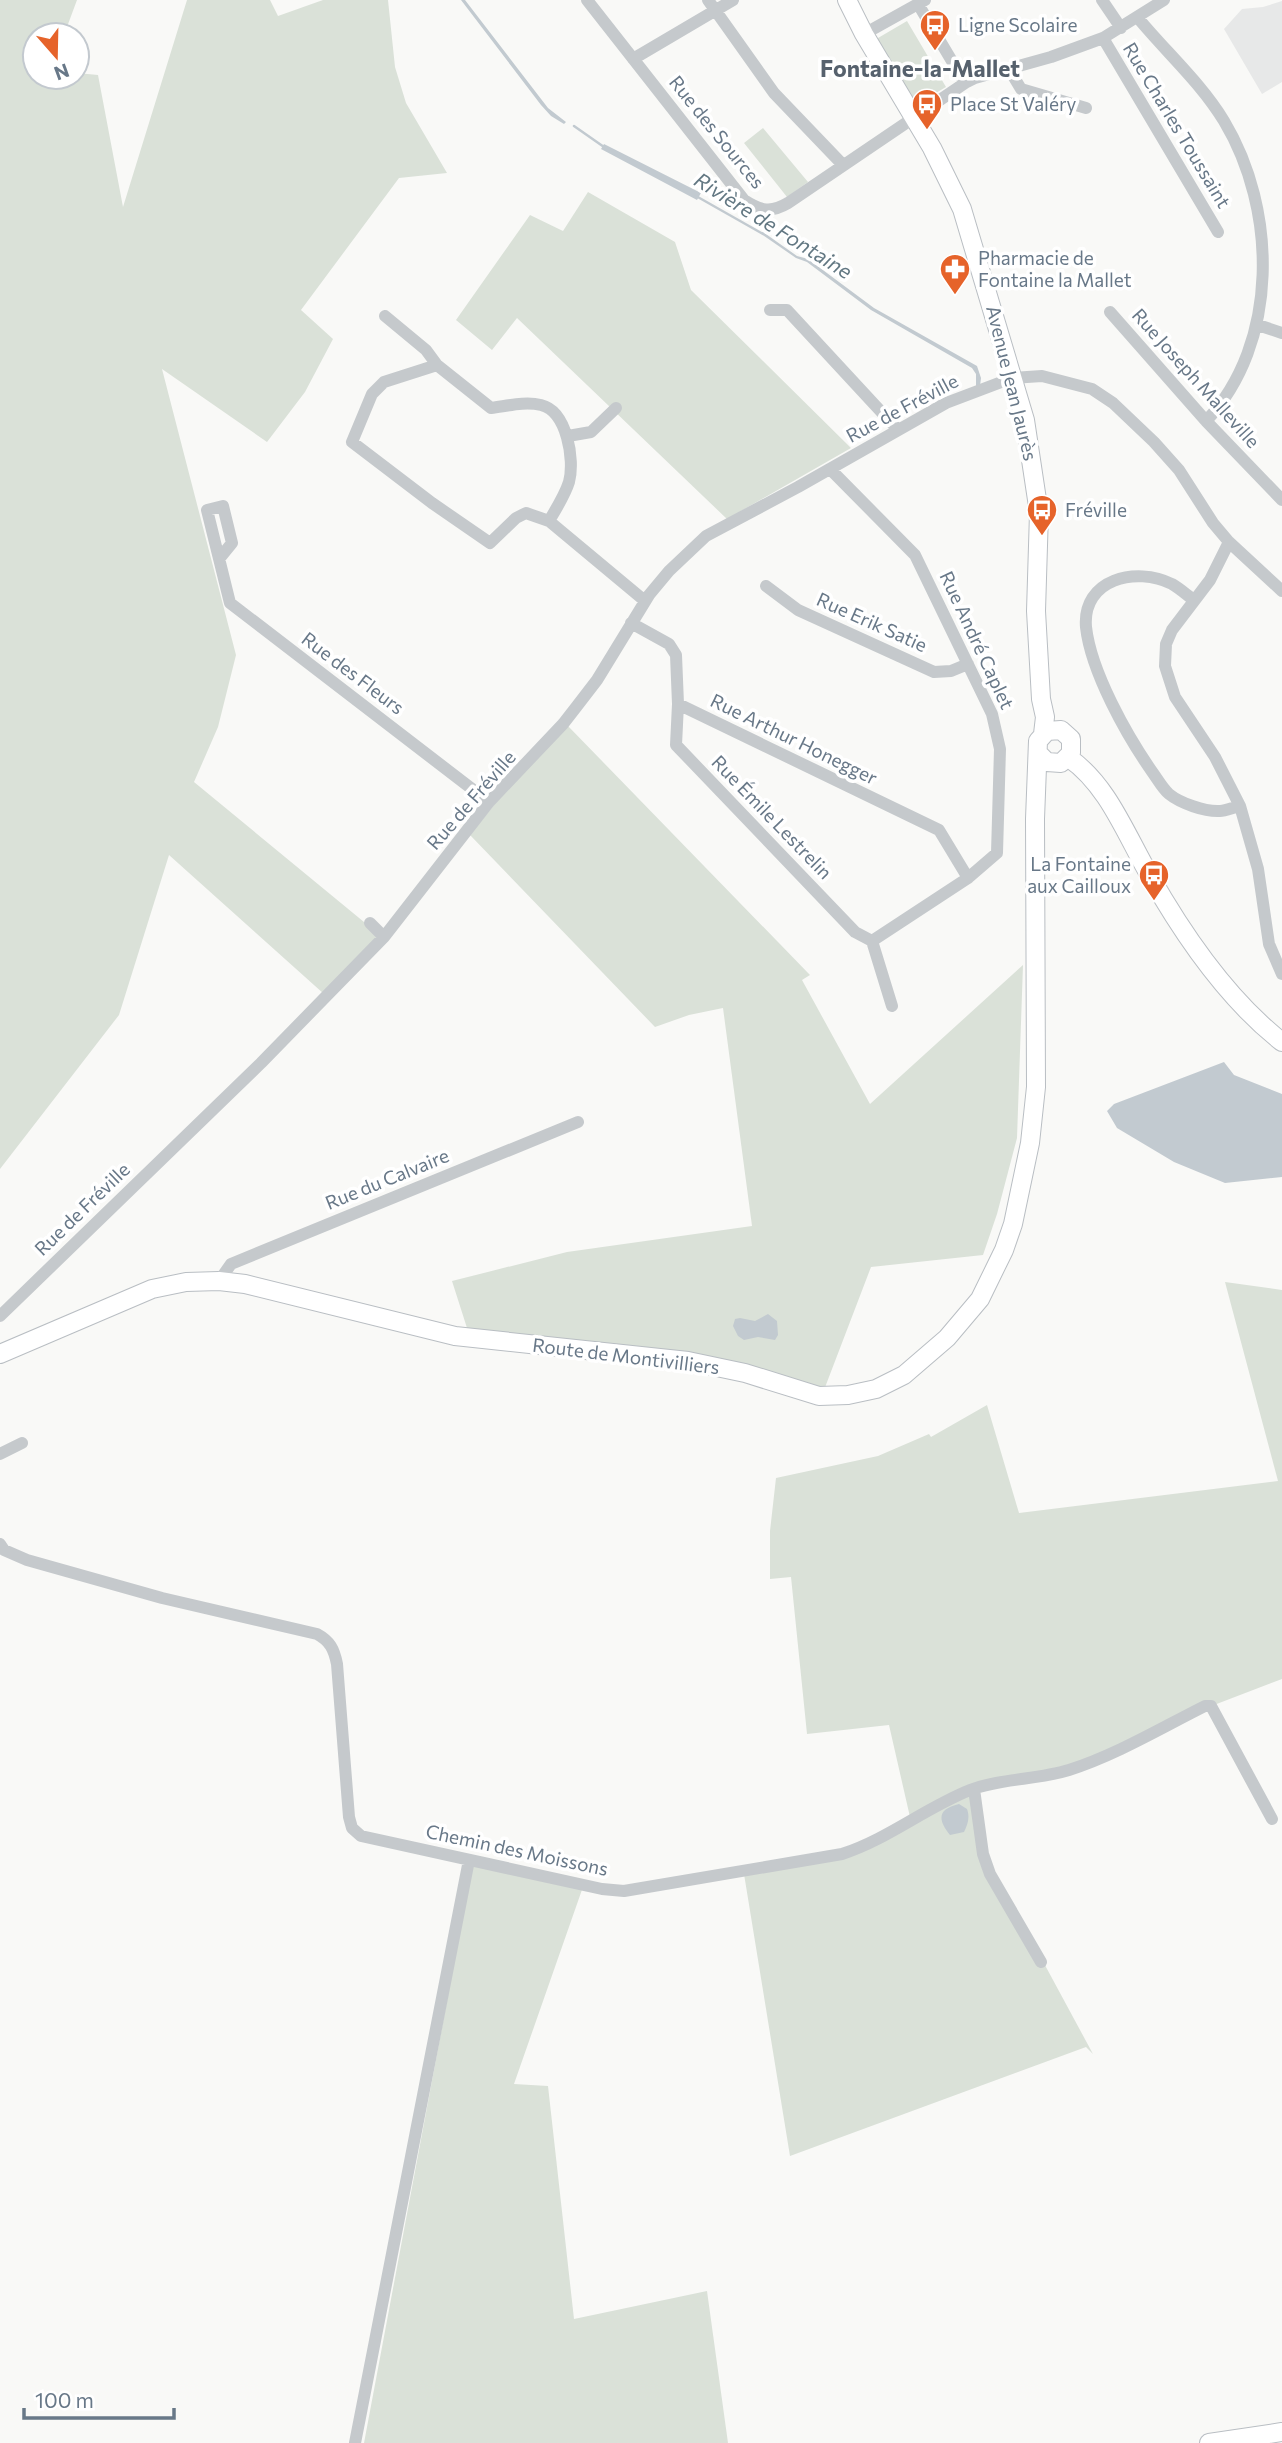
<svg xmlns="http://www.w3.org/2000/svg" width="1282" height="2443" viewBox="0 0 1282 2443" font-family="Commissioner,sans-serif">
<rect width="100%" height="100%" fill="#f9f9f7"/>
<path fill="#e7e8e8" d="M 1282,1 L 1282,82 L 1262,94 L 1224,29 L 1242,9 L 1263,7 Z"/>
<path fill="#dae1d8" d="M 0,0 L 77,0 L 64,35 L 35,35 L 35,77 L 77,77 L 77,73 L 98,75 L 123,207 L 187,0 L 270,0 L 278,16 L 323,0 L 388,0 L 395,67 L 406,103 L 447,173 L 399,178 L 301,310 L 333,339 L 305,392 L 267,442 L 162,369 L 236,655 L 218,727 L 194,782 L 381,936 L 324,994 L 169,855 L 119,1015 L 0,1169 Z
M 907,21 L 946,87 L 917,104 L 911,101 L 878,45 L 878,38 Z
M 763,128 L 808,182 L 787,197 L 744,143 Z
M 588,192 L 675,242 L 691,290 L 851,448 L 727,519 L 517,318 L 492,350 L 456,320 L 530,215 L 563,231 Z
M 568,726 L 810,975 L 802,980 L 870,1104 L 1023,965 L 1017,1138 L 997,1214 L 983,1255 L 871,1267 L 824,1390 L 696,1354 L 467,1328 L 452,1281 L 567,1252 L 752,1226 L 723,1008 L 689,1015 L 655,1027 L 470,835 L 498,800 Z
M 1225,1282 L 1282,1290 L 1282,1679 L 1214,1705 L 1115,1754 L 978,1793 L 987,1858 L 1093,2054 L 1086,2047 L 790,2156 L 744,1874 L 846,1850 L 910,1817 L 889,1725 L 807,1734 L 791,1577 L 770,1579 L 770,1531 L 776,1478 L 878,1456 L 929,1434 L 931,1437 L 987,1405 L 1019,1513 L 1278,1481 Z
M 474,1857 L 584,1884 L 514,2084 L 548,2086 L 574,2319 L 707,2291 L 728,2443 L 364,2443 Z"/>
<path fill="#c2cad0" d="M 461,0 L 465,0 L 548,108 L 566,122 L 564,124 L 551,116 L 541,105 Z
M 604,144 L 701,193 L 697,200 L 601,149 Z
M 763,232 L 797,256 L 808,259 L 874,308 L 977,366 L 981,378 L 980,386 L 976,387 L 976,374 L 972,368 L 871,310 L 807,262 L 796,258 L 760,233 Z
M 1224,1062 L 1234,1075 L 1282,1094 L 1282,1177 L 1225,1183 L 1174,1162 L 1117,1128 L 1107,1111 L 1114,1104 Z
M 768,1314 L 777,1321 L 778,1335 L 775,1340 L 758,1337 L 744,1340 L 738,1336 L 733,1326 L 735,1319 L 740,1318 L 755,1321 Z
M 959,1804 L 967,1809 C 970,1817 968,1824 964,1832 L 950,1835 C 937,1819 938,1809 959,1804 Z"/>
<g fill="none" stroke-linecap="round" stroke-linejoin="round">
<path stroke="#c2cad0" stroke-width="2.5" d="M 574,126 L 604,147
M 696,196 L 763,234"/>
<g stroke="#b9bec3" stroke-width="20">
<path id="secondary" d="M 847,0 L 864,34 L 932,148 L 962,209 L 1025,420 L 1039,513 L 1036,611 L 1041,699 L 1045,717 L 1043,734
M 1069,758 C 1108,785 1126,835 1150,876 C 1184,936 1227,999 1282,1042
M 0,1354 L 152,1289 L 186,1282 L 219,1281 L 245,1284 L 455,1336 L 688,1361 L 745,1373 L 819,1396 L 848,1395 L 876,1389 L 904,1375 L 947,1338 L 980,1299 L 1004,1250 L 1013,1224 L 1030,1143 L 1036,1087 L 1035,819 L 1038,741 L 1047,731 L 1061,730 L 1071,739 L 1071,753 L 1061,763 L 1047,762 L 1039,754
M 1209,2443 L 1282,2432"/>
</g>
<path stroke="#c5c9cc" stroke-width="12" d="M 587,0 L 744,200 C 761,211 771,213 788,203 L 965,83 L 975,78 L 1051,57 L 1103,38 L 1164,0
M 708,0 L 774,93 L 843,165
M 1102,0 L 1121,28
M 918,4 L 965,83
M 1138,18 C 1166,52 1201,83 1224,121 C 1277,209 1280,343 1206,421
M 864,34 L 925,0
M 1103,38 L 1218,232
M 633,59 L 733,0
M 1009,69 L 1021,89 L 1086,108
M 770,310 L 787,310 L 898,430
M 1110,312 L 1206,421 L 1282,500
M 385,316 L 426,350 L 437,365
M 1258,325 L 1282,333
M 568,436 L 591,432 L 616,408
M 830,469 L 915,555 L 992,714 L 1000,749 L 997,853 L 968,878 L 872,941 L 892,1006
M 549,521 C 556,509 565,495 569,482 C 575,460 567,411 541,405 C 525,401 507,406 491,408 L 437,365 L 384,382 L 372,394 L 352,442 L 432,503 L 490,543 L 516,518 L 526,513 L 549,521 L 645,601
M 1229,542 L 1210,580 L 1172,630 L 1166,644 L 1165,666 L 1175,697 L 1215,757 L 1240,806 L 1258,869 L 1269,944 L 1282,974
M 219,559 L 232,543 L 223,506 L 207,510 L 230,603 L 489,802
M 766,586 L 798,610 L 934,672 L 951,671 L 968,664
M 1194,600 C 1187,595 1179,588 1172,584 C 1136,566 1082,579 1086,627 C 1091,672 1127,736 1153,773 C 1158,780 1163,789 1169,794 C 1180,803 1205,812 1220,811 C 1226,811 1234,807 1240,806
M 631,623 L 669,644 L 676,655 L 678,704 L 939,830 L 968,878
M 678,704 L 676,745 L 855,932 L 872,941
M 370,923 L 384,937
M 219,1281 L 231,1264 L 578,1122
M 0,1316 L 261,1063 L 384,937 L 489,802 L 563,724 L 577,706 L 597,680 L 649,595 L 669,571 L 706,536 L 798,487 L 946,403 L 1012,378 L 1042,376 L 1092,389 L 1113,403 L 1154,442 L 1179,470 L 1213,523 L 1229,542 L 1282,591
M 0,1454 L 22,1443
M 0,1544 L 4,1550 L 27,1560 L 162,1598 L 317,1634 C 330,1641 334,1649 337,1664 L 349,1817 L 352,1828 L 361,1836 L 602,1889 L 624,1891 L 842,1854 C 888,1839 925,1808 970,1790 C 1002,1778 1037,1780 1069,1770 C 1116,1755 1161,1728 1205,1706 L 1211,1706 L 1272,1819
M 974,1789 L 983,1854 L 990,1874 L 1041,1962
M 355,2443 L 469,1860"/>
<use href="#secondary" stroke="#fff" stroke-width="18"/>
</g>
<defs>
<g id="bus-pin" transform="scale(1.575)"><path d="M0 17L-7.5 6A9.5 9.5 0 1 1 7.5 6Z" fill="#e6632a" stroke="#fff"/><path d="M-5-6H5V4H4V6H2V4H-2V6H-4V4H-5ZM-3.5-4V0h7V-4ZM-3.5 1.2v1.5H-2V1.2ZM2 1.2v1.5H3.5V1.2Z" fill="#fff"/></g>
<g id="pharmacy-pin" transform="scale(1.575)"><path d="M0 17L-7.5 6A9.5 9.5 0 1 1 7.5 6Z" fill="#e6632a" stroke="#fff"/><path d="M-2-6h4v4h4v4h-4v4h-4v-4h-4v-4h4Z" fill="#fff"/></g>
</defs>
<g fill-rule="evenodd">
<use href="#bus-pin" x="935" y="25"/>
<use href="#bus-pin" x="927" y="104"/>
<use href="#pharmacy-pin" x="955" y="269"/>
<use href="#bus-pin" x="1042" y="510"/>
<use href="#bus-pin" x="1154" y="875"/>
</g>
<g text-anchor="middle" stroke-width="7" stroke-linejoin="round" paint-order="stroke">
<g font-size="19" fill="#687888" stroke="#fff" text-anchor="start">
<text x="958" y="32">Ligne Scolaire</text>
<text x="950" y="111">Place St Valéry</text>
<text x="978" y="265">Pharmacie de<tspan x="978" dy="22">Fontaine la Mallet</tspan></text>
<text x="1065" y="517">Fréville</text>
<text x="1131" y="871" text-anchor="end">La Fontaine<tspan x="1131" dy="22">aux Cailloux</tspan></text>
</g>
<g font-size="19" fill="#687888" stroke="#fff">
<text transform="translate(1177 125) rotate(59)" y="7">Rue Charles Toussaint</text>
<text transform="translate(717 132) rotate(51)" y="7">Rue des Sources</text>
<text transform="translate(1196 378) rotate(48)" y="7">Rue Joseph Malleville</text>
<text transform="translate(1012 383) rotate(76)" y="7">Avenue Jean Jaurès</text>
<text transform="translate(902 408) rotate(-28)" y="7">Rue de Fréville</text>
<text transform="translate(872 622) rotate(24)" y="7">Rue Erik Satie</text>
<text transform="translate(977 640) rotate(65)" y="7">Rue André Caplet</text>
<text transform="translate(353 673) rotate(37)" y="7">Rue des Fleurs</text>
<text transform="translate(794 739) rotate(26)" y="7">Rue Arthur Honegger</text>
<text transform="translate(471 800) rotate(-49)" y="7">Rue de Fréville</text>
<text transform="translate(772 817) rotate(46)" y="7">Rue Émile Lestrelin</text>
<text transform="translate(387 1179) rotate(-22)" y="7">Rue du Calvaire</text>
<text transform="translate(82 1209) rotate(-44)" y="7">Rue de Fréville</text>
<text transform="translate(626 1356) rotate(7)" y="7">Route de Montivilliers</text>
<text transform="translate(517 1850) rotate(12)" y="7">Chemin des Moissons</text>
</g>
<g font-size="21" font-style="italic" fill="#637883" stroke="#fff">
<text transform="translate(773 226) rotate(32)" y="7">Rivière de Fontaine</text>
</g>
<g font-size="23" font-weight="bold" fill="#56616d" stroke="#fff">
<text x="920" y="77">Fontaine-la-Mallet</text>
</g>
</g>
<g transform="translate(56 56) rotate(160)"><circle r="33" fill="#ffffff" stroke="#c3c9cf" stroke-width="2"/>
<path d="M0-5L12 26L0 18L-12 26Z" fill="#e6632a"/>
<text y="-10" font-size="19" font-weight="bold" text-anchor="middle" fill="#687888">N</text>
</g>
<path d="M24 2408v10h150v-10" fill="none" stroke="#687888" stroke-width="3.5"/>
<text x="35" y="2408" font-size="21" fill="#687888" stroke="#ffffff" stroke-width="5" paint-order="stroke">100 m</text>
</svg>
